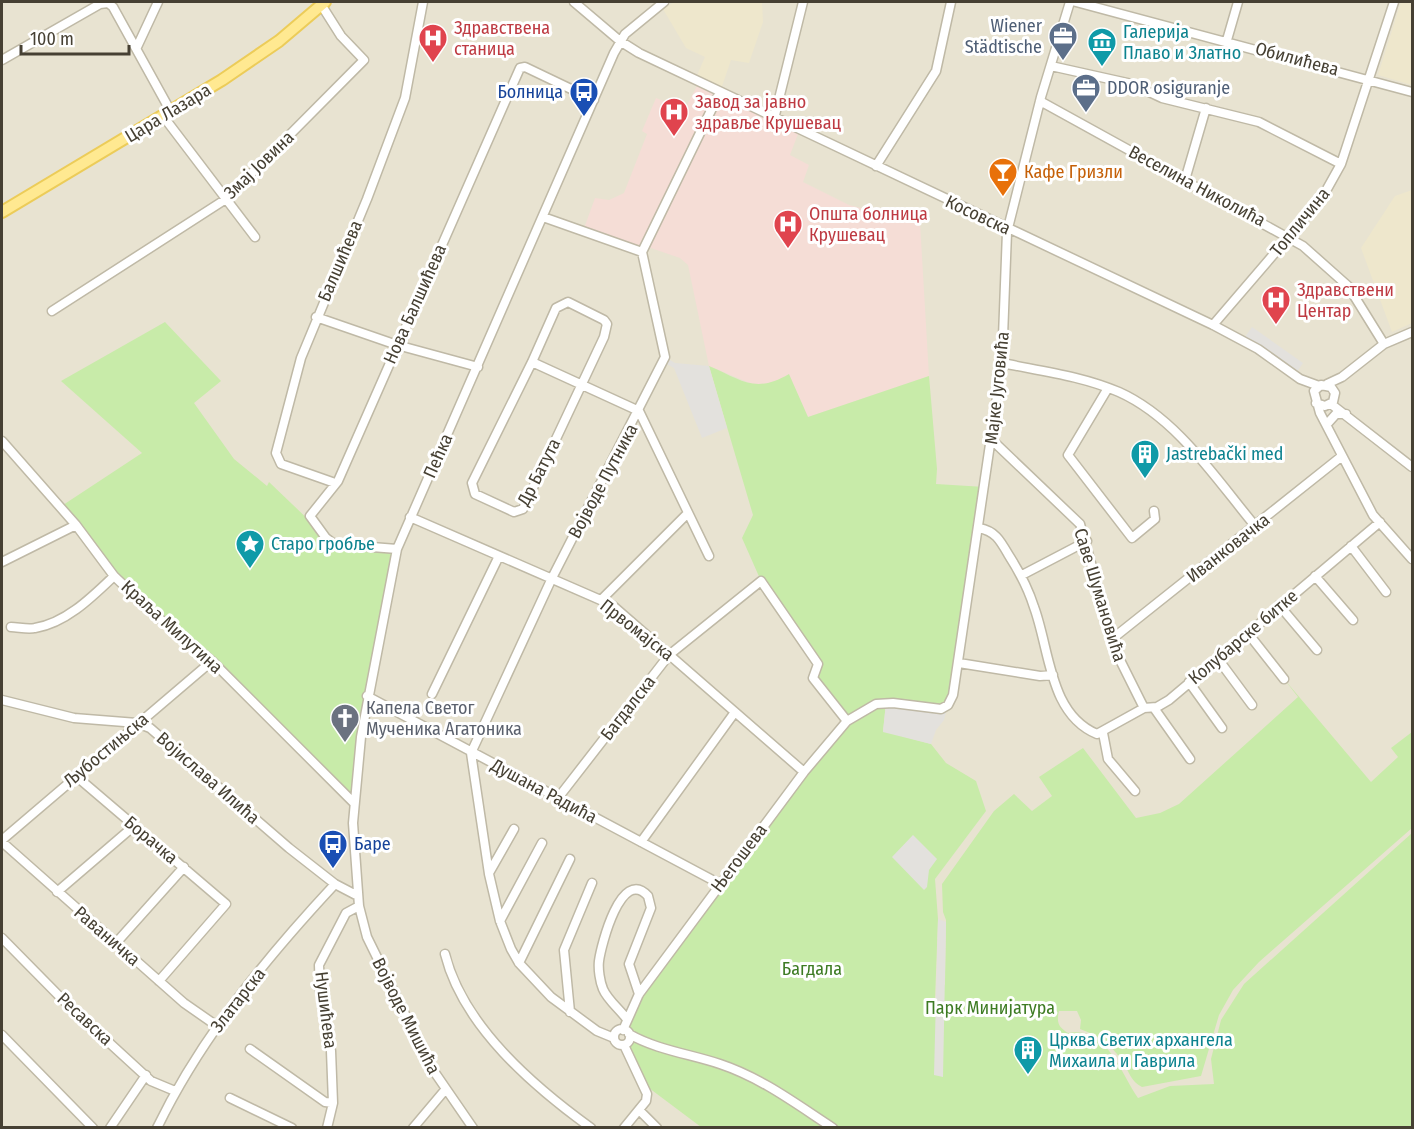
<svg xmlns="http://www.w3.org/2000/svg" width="1414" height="1129" viewBox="0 0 1414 1129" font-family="'Fira Sans Condensed',sans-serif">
<rect width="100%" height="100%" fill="#f3f0e4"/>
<path fill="#e8e3d1" d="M 2,2 L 1412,2 L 1412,1127 L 2,1127 Z"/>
<path fill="#eee7cc" d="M 674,2 L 762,2 L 763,22 L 749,63 L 731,60 L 720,92 L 695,80 L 705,57 L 686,48 L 663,9 Z
M 1401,2 L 1412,2 L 1412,85 L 1378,75 Z
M 1412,190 L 1412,323 L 1392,332 L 1361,248 L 1395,196 Z"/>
<path fill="#f5ddd6" d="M 699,82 L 798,134 L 790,155 L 809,165 L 803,182 L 849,205 L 920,223 L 929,376 L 808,417 L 775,382 L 757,386 L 709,366 L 688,265 L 680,258 L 645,246 L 642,252 L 583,231 L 595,198 L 609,200 L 624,193 L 647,134 L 642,131 L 656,98 L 685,109 Z"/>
<path fill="#c8eba9" d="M 165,322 L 221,381 L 194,403 L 234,459 L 267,486 L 269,482 L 338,548 L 396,550 L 387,594 L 354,803 L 212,661 L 114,576 L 60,507 L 142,453 L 61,381 Z
M 709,366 C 742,380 755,394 789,374 L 808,417 L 929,376 L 937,469 L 936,484 L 985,487 L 956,684 L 941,709 L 886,703 L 883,731 L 931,744 L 946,763 L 976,781 L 986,811 L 935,879 L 938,919 L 935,1000 L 945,984 L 946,920 L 943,912 L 942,884 L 994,811 L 1014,794 L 1032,811 L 1052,796 L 1039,777 L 1083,748 L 1136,818 L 1160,813 L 1179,804 L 1298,697 L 1284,679 L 1371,782 L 1398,757 L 1391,748 L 1412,732 L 1412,828 L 1259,962 L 1233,990 L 1219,1015 L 1201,1076 L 1142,1087 C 1131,1082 1129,1071 1122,1061 C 1112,1045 1097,1035 1080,1029 L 1081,1020 L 1077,1011 L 1059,1011 C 1056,1023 1059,1027 1068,1033 C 1107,1026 1120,1072 1138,1098 L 1170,1086 L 1214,1084 L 1211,1059 L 1221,1020 L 1244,984 L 1412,833 L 1412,1127 L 701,1127 L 645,1085 L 626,1044 L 629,1037 L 626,1018 L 847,721 L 813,678 L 818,664 L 761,581 L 742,538 L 753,515 Z"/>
<path fill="#e3e1dd" d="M 1252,327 L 1303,363 L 1297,372 L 1245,337 Z
M 665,357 L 675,363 L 709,366 L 727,428 L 702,438 L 674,368 L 663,362 Z
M 886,703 L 932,710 L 948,705 L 944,720 L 936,730 L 931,744 L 883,732 Z
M 913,835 L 937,859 L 929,870 L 927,887 L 924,890 L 892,857 Z
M 938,919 L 946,922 L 943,1077 L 934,1075 Z"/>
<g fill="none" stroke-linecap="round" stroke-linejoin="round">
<g stroke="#bfb9a6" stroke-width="11">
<path id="minor" d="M 574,2 L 620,41 L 639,53 L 1213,325 L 1258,349 L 1300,379 L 1319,386
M 1076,2 L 1412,92
M 1227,40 L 1238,2
M 137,47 L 158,2
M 2,60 L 100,4 L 108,3 L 113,7 L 171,112
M 1051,66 L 1132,84 L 1162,98 L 1259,122 L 1341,164
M 1040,101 L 1303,246 L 1348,286 L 1384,344
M 163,116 L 255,237
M 774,119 L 803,2
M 876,166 L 936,71 L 951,2
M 1185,180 L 1206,108
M 543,217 L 642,252
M 568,302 L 604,320 L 607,324 L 604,337 L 523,509 L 514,512 L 475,494 L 472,483 L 532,362 L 556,308 Z
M 52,311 L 226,199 L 364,60 L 341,36 L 322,6
M 316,317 L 397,345 L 478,367
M 1213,325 L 1322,198 L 1341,164 L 1394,2
M 532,362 L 639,411
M 1002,363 C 1041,371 1082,376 1119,392 C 1177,418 1216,479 1256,527
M 1327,384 L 1342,377 L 1384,344 L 1412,332
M 1108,388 L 1068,455 L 1132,538 L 1155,519 L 1154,511
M 1316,403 L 1325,406 L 1333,402 L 1335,393 L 1331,387 L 1321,385 L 1314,391 L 1320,413 L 1373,515 L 1412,559
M 1331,404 L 1412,467
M 639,411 L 709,556
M 1327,424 L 1336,414 L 1346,414
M 2,441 L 76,525 L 114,576 L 154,614 L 212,661 L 354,803
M 993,441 L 1080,524 L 1116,652 L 1144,708
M 335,483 L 281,464 L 276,453 L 301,358 L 367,199 L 405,98 L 423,2
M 410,517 L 612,605 L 804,772
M 979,528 C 995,531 1000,540 1008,554 C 1019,571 1028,588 1034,607 C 1050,650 1049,714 1097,734 L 1144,708 L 1157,707 L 1169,700 L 1380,522
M 1351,546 L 1386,592
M 397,549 L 334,544 L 326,538 L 310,516 L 338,481 L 520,68 L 525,67 L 594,100
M 2,562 L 76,525
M 1022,575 L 1087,541
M 1315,576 L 1353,620
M 601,600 L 688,513
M 1279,605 L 1317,650
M 11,627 C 18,627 28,630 35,628 C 66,623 92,597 114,576
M 1247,632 L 1284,679
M 1112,639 L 1342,456
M 1218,659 L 1252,705
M 959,663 L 1040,676 L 1053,675
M 1189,682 L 1222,728
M 432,694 L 499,556
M 367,696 L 720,884
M 2,700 L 74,718 L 137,723 L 150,728 L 289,848 L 335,884 L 358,896
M 1154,708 L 1190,759
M 1103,733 L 1108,759 L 1135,791
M 76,776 L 226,904 L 159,981
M 558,798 L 669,655 L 761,581 L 818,664 L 813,678 L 847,721
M 2,840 L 212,661
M 2,842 L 184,1003 L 217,1026
M 641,842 L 735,712
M 489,873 L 514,829
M 57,892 L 134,826
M 500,921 L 542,843
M 2,938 L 67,1004 L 151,1081 L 175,1091
M 116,943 L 184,867
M 445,954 C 463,1026 533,1086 591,1128
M 519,963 L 570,859
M 570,1012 L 564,950 L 592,883
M 626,1018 C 619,1009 607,999 603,989 C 600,982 598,969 599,961 C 601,946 621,866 648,896 L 651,908 L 629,964 L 639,994
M614 1037a8 8 0 1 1 16 0a8 8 0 1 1-16 0Z
M 623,1030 L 639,994 L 804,772 L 847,721 L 876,704 L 893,703 L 941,709 L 948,705 L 953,695 L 1002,363 L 1007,232 L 1041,97 L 1070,2
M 629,1034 C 657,1050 690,1054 720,1064 C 762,1078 796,1104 833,1128
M 2,1035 L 93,1128
M 614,1038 L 597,1031 L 551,997 L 519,963 L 511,949 L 500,921 L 489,874 L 471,753 L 552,578 L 665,357 L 642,252 L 720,92
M 624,1045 L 647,1094 L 646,1101 L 624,1128
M 250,1049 L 325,1102 L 333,1103
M 230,1098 L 292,1128
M 639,1110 L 657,1128
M 110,1128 L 146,1075
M 157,1128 C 201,1037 267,957 335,884
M 327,1128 L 333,1103 L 331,1051 L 320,991 L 319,965 L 346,913 L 359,906
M 413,1128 L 445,1090
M 473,1128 L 431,1067 L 367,937 L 359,906 L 353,823 L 361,737 L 397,549 L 614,53 L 625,34 L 664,2"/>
</g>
<g stroke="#eccc59" stroke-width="14">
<path id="major" d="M 2,212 L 222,80 L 279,41 L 325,2"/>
</g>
<use href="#minor" stroke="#fff" stroke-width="8"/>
<use href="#major" stroke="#ffe991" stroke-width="10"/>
</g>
<defs>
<g id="office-pin" transform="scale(1.5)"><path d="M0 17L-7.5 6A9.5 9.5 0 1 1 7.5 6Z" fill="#5c6f8a" stroke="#fff"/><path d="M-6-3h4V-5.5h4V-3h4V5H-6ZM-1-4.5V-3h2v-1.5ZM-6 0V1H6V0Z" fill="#fff"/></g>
<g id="hospital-pin" transform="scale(1.5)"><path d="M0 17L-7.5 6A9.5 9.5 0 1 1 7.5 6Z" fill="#e0444e" stroke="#fff"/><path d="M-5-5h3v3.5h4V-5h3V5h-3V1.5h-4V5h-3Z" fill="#fff"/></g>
<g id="museum-pin" transform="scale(1.5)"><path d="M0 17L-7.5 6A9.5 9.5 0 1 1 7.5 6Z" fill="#0f9aa8" stroke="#fff"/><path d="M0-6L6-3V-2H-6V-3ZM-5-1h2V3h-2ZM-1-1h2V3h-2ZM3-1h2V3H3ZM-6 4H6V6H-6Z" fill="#fff"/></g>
<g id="bus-pin" transform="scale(1.5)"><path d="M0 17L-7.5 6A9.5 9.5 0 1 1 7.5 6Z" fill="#1a4fb4" stroke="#fff"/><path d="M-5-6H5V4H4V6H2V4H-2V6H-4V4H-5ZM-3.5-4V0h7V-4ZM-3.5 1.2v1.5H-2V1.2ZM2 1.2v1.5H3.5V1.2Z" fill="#fff"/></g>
<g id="bar-pin" transform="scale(1.5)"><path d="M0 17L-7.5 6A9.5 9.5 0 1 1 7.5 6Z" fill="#e8710a" stroke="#fff"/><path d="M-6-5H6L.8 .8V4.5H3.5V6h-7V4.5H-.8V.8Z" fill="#fff"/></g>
<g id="building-pin" transform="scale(1.5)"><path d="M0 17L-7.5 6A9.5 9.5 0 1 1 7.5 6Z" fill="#0f9aa8" stroke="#fff"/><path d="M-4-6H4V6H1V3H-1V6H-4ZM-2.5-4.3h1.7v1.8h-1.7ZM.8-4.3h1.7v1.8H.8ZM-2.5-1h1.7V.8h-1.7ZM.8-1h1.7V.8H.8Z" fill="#fff"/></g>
<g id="sight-pin" transform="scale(1.5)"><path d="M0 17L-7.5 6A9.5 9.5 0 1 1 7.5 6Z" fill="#0f9aa8" stroke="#fff"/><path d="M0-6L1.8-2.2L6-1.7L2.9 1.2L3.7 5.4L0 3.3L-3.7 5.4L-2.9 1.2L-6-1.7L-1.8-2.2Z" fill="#fff"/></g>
<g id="church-pin" transform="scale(1.5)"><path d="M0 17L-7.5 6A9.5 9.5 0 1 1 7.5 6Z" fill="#6b7280" stroke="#fff"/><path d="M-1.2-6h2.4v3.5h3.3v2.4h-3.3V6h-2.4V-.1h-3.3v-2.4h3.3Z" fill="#fff"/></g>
</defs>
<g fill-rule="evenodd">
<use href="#office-pin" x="1063" y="36"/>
<use href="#hospital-pin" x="433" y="38"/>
<use href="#museum-pin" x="1102" y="42"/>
<use href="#office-pin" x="1086" y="88"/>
<use href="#bus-pin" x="584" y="92"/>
<use href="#hospital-pin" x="674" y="112"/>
<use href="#bar-pin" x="1003" y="172"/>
<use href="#hospital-pin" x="788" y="224"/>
<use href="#hospital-pin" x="1276" y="300"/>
<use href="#building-pin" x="1145" y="454"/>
<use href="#sight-pin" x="250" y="544"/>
<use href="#church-pin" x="345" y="718"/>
<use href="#bus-pin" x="333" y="844"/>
<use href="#building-pin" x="1028" y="1050"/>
</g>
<g text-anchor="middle" stroke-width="6" stroke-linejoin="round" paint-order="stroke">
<g font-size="18" fill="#4e5e75" stroke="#fff" text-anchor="end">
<text x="1042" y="32">Wiener<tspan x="1042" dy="21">Städtische</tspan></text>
<text x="1107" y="94" text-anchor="start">DDOR osiguranje</text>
</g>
<g font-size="18" fill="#be3a42" stroke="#fff" text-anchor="start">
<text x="454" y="34">Здравствена<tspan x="454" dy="21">станица</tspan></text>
<text x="695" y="108">Завод за јавно<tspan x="695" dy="21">здравље Крушевац</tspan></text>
<text x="809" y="220">Општа болница<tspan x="809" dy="21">Крушевац</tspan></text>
<text x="1297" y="296">Здравствени<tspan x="1297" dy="21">Центар</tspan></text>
</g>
<g font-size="18" fill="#0d838f" stroke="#fff" text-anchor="start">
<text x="1123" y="38">Галерија<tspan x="1123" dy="21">Плаво и Златно</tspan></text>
<text x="1166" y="460">Jastrebački med</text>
<text x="271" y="550">Старо гробље</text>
<text x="1049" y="1046">Црква Светих архангела<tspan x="1049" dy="21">Михаила и Гаврила</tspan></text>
</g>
<g font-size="18" fill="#464033" stroke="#fff">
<text transform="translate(1297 59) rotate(15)" y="6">Обилићева</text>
<text transform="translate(168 113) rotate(-31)" y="6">Цара Лазара</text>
<text transform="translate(259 165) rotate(-44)" y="6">Змај Јовина</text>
<text transform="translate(1197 186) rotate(28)" y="6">Веселина Николића</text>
<text transform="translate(978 215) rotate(25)" y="6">Косовска</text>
<text transform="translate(1300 222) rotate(-51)" y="6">Топличина</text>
<text transform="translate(340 261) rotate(-67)" y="6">Балшићева</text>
<text transform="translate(415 304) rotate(-66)" y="6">Нова Балшићева</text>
<text transform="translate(997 388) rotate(-84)" y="6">Мајке Југовића</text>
<text transform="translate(438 456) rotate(-66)" y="6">Пећка</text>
<text transform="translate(539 472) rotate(-63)" y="6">Др Батута</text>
<text transform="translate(603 481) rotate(-62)" y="6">Војводе Путника</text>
<text transform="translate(1228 548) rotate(-38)" y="6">Иванковачка</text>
<text transform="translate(1100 595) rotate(73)" y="6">Саве Шумановића</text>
<text transform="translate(172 627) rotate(42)" y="6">Краља Милутина</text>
<text transform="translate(637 630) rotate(38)" y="6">Првомајска</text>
<text transform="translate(1243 637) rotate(-40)" y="6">Колубарске битке</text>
<text transform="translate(628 708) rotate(-52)" y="6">Багдалска</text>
<text transform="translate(106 750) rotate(-40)" y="6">Љубостињска</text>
<text transform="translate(208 778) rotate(41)" y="6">Војислава Илића</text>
<text transform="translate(544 791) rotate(28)" y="6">Душана Радића</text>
<text transform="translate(151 840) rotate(40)" y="6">Борачка</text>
<text transform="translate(739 858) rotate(-53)" y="6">Његошева</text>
<text transform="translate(107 936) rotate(41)" y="6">Раваничка</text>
<text transform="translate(238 1000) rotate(-52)" y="6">Златарска</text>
<text transform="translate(326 1010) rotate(83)" y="6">Нушићева</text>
<text transform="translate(406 1016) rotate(63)" y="6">Војводе Мишића</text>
<text transform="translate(85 1019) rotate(43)" y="6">Ресавска</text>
</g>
<g font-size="18" fill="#164399" stroke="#fff" text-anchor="end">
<text x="563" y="98">Болница</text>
<text x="354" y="850" text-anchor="start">Баре</text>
</g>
<g font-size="18" fill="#c56008" stroke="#fff" text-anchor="start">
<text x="1024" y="178">Кафе Гризли</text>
</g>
<g font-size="18" fill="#5b616d" stroke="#fff" text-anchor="start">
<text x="366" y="714">Капела Светог<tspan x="366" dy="21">Мученика Агатоника</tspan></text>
</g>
<g font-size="18" fill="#3d7b23" stroke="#fff">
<text x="812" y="975">Багдала</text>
<text x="990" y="1014">Парк Минијатура</text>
</g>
</g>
<rect width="1414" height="1129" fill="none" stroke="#464033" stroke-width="6"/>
<path d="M21 45v9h108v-9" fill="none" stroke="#464033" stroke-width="3"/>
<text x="30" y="45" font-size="18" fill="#464033" stroke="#ffffff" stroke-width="4.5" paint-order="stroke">100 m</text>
</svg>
